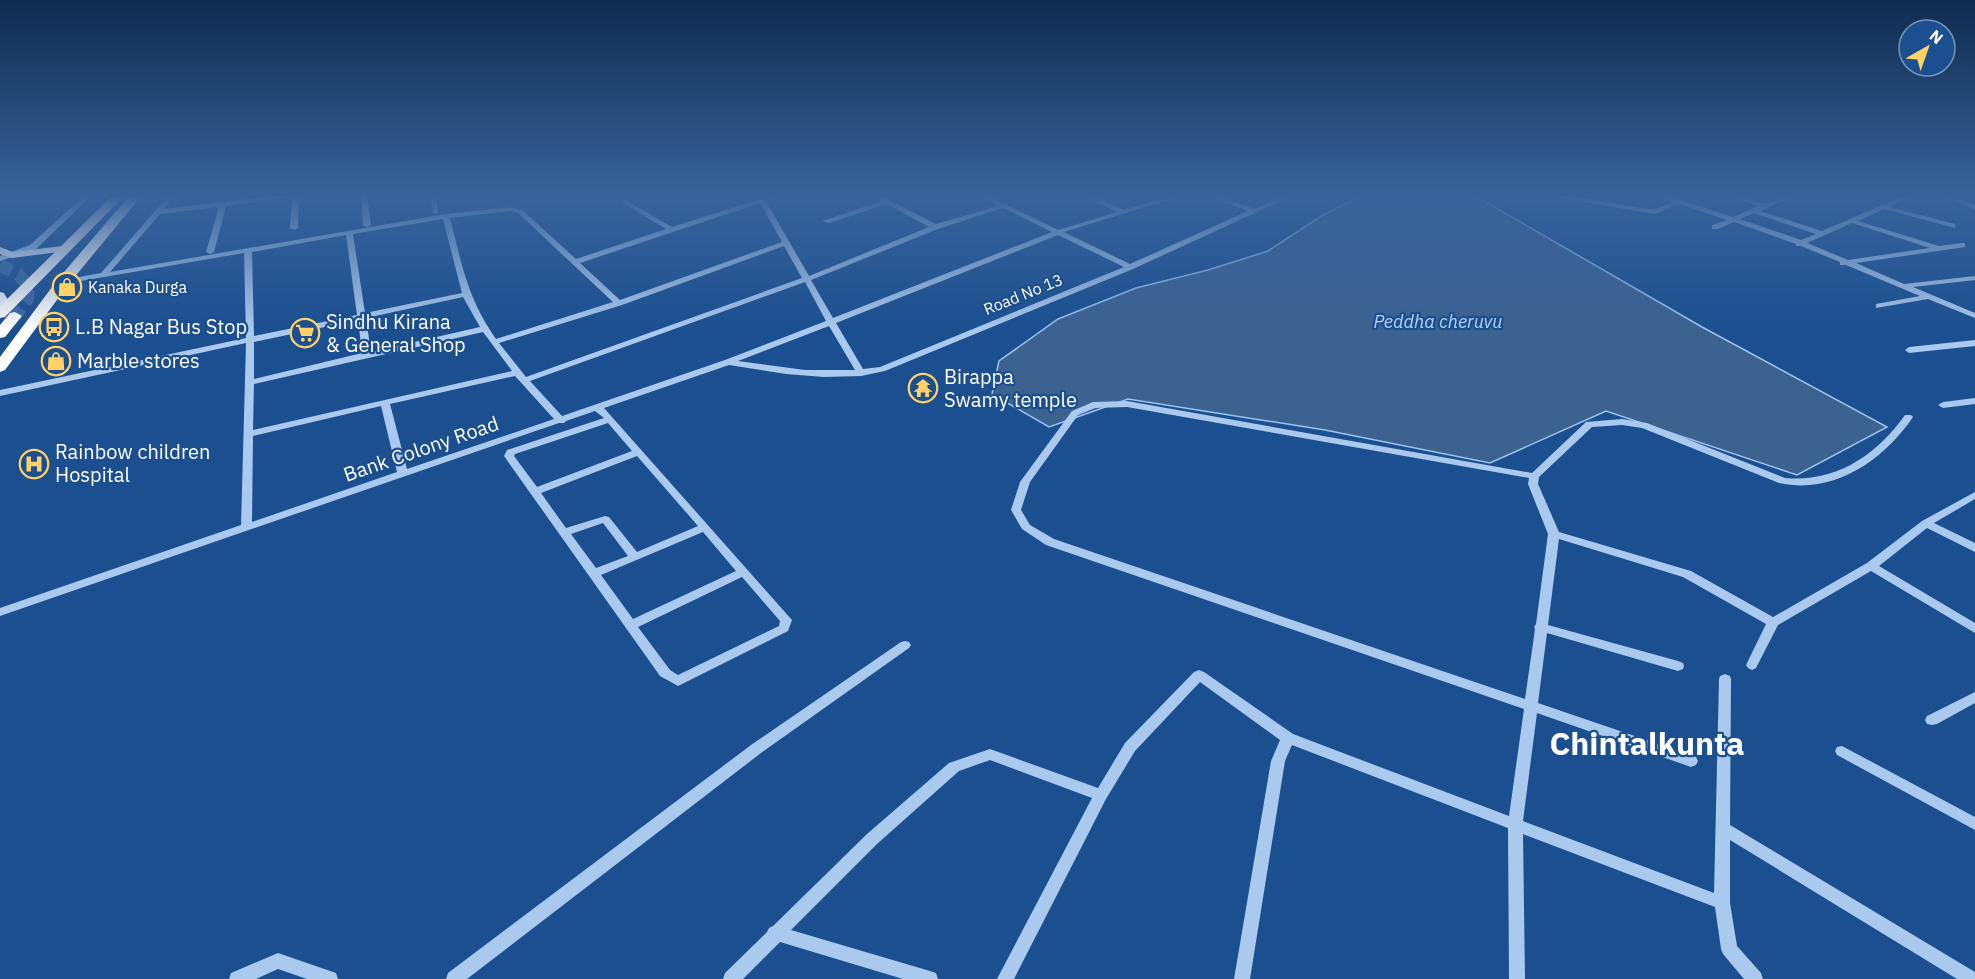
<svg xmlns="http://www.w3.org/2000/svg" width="1975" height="979" viewBox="0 0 1975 979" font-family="'IBM Plex Sans',sans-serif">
<rect width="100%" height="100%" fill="#1b4f8f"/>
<path fill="#3c6290" stroke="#9cc4f0" stroke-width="1.5" d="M 1472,194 L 1702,327 L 1887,427 L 1797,475 L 1606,411 L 1490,463 L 1325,430 L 1128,399 L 1049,427 L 992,394 L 999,361 L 1058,319 L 1136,288 L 1208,270 L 1268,251 L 1323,215 L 1360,196 Z"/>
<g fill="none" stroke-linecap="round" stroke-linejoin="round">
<path stroke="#3d69a0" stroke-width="13" stroke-dasharray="13 7" stroke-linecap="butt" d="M 0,265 L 19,275 L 28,286 L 28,298 L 15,316"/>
<path fill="#a9c9ee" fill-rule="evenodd" d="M 86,194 L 93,194 L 36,249 L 0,261 L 0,256 L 30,245 Z
M 170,194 L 177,194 L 164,209 L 287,194 L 305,194 L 299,196 L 298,228 L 294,230 L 290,228 L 292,197 L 226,206 L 214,252 L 210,254 L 206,252 L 219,207 L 160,214 L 110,272 L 446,214 L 511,207 L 522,210 L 576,259 L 666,229 L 623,203 L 623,201 L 627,201 L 672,227 L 760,199 L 776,194 L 786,194 L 766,201 L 809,276 L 929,227 L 887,204 L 829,223 L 822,221 L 882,201 L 870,194 L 878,194 L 936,224 L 998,206 L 976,194 L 984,194 L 1058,230 L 1117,212 L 1080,194 L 1088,194 L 1124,210 L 1177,194 L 1187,194 L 1064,232 L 1130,264 L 1248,211 L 1205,194 L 1214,194 L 1254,209 L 1288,194 L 1296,194 L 1133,269 L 885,371 L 861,376 L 824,377 L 786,374 L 729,365 L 604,408 L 792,620 L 788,631 L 678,686 L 660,676 L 504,456 L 507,450 L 604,418 L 595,411 L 566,421 L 564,423 L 559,423 L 0,616 L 0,608 L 241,525 L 246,343 L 0,396 L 0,390 L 246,338 L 244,253 L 63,284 L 59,282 L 63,280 L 101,273 ZM 760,203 L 782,242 L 620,300 L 580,263 ZM 1003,208 L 1052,232 L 833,318 L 811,280 L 938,229 ZM 511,211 L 518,213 L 613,302 L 496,339 C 467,297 462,265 450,218 ZM 443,219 L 462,293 L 365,313 L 353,234 ZM 346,235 L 357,315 L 254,336 L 252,252 ZM 1058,235 L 1124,267 L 880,367 L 863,369 L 836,323 ZM 784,246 L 802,278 L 526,377 L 499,343 L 622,305 ZM 805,282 L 826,321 L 725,360 L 562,416 L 530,381 ZM 463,297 L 480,327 L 371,352 L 366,318 ZM 358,320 L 362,353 L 254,379 L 254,342 ZM 829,326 L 855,370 L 805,370 L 738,361 ZM 483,332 L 512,371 L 253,430 L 254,384 ZM 515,376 L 554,419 L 407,469 L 390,404 ZM 381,406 L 397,472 L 252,522 L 253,436 ZM 608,423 L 632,451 L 537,487 L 514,456 L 515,454 ZM 637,456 L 698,526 L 637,552 L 609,517 L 605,516 L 566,528 L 541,493 ZM 603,523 L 628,556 L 596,568 L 571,534 ZM 703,532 L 736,571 L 633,619 L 601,575 ZM 742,577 L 780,621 L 779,626 L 678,675 L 670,670 L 638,627 Z
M 361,194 L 367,194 L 371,225 L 367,227 L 363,225 Z
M 430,194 L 436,194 L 438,214 L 433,213 Z
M 1545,194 L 1559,194 L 1654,210 L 1673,202 L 1659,197 L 1658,196 L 1661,194 L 1733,217 L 1759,206 L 1725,194 C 1738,194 1757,204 1766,203 C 1778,202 1785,194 1798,194 L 1760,211 L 1822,231 L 1908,194 L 1916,194 L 1890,207 L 1955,224 L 1955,228 L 1884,209 L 1858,221 L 1939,246 L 1962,243 L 1965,243 L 1965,247 L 1856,263 L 1904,284 L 1975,276 L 1975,280 L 1913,287 L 1975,313 L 1975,318 L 1928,299 L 1876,308 L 1876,304 L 1920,296 L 1846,265 L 1840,265 L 1840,262 L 1801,246 L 1796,246 L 1796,244 L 1734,222 L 1718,229 L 1712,229 L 1712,225 L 1727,220 L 1679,204 L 1655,214 L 1548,196 ZM 1754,213 L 1816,234 L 1801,240 L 1740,219 ZM 1852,223 L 1930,248 L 1848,260 L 1807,243 Z
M 1939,194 L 1947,194 L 1975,205 L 1975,210 Z
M 1975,340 L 1975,346 L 1909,353 L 1905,350 L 1909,347 Z
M 1975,398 L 1975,404 L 1943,408 L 1938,405 L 1943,402 Z
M 1127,401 L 1532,473 L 1586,422 L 1622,419 L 1647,423 L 1785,478 C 1835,483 1877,455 1905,415 L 1911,415 L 1913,417 C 1884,460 1834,495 1779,483 L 1642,428 L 1622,425 L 1592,427 L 1539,477 L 1538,484 L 1559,532 L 1691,571 L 1773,617 L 1867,563 L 1922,521 L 1975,492 L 1975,499 L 1934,523 L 1975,543 L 1975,552 L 1927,528 L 1879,566 L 1975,623 L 1975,633 L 1871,571 L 1778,625 L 1756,668 L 1752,670 L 1748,668 L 1746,665 L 1766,624 L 1683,577 L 1559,539 L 1548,625 L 1678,661 L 1683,663 L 1684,666 L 1683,669 L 1678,671 L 1547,633 L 1538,703 L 1696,757 L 1698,761 L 1696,765 L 1691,767 L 1537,713 L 1523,821 L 1714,893 L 1719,679 L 1720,676 L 1725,674 L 1730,676 L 1731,679 L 1730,825 L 1975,972 L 1975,979 L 1957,979 L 1730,840 L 1730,903 L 1737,946 L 1761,973 L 1763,979 L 1744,979 L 1723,954 L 1721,949 L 1715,907 L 1523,834 L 1525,979 L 1509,979 L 1508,828 L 1292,745 L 1285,761 L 1250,979 L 1234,979 L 1271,761 L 1280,740 L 1200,682 L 1135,751 L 1106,799 L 1014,979 L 997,979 L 1092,798 L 990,760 L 959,771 L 877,844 L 791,930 L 930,971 L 936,973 L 938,979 L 903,979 L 780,942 L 743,979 L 723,979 L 725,973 L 767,932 L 769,928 L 773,926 L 867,834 L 949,763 L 990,749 L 1098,788 L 1125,743 L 1194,672 L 1199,670 L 1204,672 L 1293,734 L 1509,816 L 1524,709 L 1046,545 L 1022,529 L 1011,510 L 1020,482 L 1072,411 L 1093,402 ZM 1127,407 L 1529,478 L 1528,484 L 1548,534 L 1536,624 L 1534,627 L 1535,629 L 1525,699 L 1054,539 L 1030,525 L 1021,510 L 1030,482 L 1078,415 L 1095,408 Z
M 905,641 L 909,642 L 911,645 L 909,648 L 761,753 L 467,979 L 446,979 L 448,973 L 751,745 L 901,642 Z
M 1975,692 L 1975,703 L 1937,724 L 1932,725 L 1927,724 L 1925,720 L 1927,716 Z
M 1842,746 L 1975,817 L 1975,830 L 1837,755 L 1835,751 L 1837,747 Z
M 278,953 L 336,973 L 338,979 L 307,979 L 278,969 L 256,979 L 229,979 L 231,973 Z"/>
<path fill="#f0f6ff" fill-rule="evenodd" d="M 62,246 L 66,247 L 66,251 L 12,258 L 0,254 L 0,247 L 13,252 Z
M 0,292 L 4,293 L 12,307 L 10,309 L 6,311 L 0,307 Z"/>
<path fill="#fff" fill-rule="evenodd" d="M 114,194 L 126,194 L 5,317 L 0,318 L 0,306 Z
M 131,194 L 143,194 L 68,285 L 5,370 L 0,372 L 0,357 L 58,279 Z
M 15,312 L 22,316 L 5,337 L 0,338 L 0,325 L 10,313 Z"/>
</g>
<linearGradient id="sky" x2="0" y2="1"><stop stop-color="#0f2b4f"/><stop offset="0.59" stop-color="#39639b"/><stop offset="1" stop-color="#39639b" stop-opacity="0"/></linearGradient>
<rect width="1975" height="331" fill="url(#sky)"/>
<defs>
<g id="shop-ring" transform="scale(1.5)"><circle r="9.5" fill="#1b4f8f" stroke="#ffd166" stroke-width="1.5"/><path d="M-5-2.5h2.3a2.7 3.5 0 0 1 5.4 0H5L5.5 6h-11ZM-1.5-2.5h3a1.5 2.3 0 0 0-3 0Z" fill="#ffd166"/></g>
<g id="bus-ring" transform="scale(1.5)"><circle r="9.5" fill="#1b4f8f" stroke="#ffd166" stroke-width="1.5"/><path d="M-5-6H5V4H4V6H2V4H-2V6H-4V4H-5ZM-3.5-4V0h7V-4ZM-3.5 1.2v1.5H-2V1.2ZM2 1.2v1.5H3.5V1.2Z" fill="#ffd166"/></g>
<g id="supermarket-ring" transform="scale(1.5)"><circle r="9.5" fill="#1b4f8f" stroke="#ffd166" stroke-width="1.5"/><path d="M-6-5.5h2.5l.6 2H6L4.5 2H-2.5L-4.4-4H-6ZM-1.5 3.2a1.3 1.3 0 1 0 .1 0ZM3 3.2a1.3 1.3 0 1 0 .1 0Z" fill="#ffd166"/></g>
<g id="temple-ring" transform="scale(1.5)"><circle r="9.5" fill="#1b4f8f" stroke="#ffd166" stroke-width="1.5"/><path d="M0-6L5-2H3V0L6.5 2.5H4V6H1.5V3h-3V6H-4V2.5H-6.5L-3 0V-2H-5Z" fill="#ffd166"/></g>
<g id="hospital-ring" transform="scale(1.5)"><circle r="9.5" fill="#1b4f8f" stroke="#ffd166" stroke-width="1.5"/><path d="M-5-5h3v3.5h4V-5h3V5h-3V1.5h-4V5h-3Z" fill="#ffd166"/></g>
</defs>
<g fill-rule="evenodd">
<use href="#shop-ring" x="67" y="287"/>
<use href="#bus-ring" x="54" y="327"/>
<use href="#supermarket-ring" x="305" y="333"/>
<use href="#shop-ring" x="56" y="361"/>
<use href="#temple-ring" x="923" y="388"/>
<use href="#hospital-ring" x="34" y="464"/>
</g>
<g text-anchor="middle" stroke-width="4.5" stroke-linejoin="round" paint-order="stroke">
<g font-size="16" fill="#fff" stroke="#1b4f8f" text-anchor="start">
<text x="88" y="293">Kanaka Durga</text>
</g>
<g font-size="16" fill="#fff" stroke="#1b4f8f">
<text transform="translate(1023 294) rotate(-22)" y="6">Road No 13</text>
</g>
<g font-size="18" font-style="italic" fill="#b5d3f5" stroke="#1b4f8f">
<text x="1438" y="328">Peddha cheruvu</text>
</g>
<g font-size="20" fill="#fff" stroke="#1b4f8f" text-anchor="start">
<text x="326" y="329">Sindhu Kirana<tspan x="326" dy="23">&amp; General Shop</tspan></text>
<text x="75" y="334">L.B Nagar Bus Stop</text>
<text x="77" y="368">Marble stores</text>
<text x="944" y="384">Birappa<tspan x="944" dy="23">Swamy temple</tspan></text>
<text x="55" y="459">Rainbow children<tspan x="55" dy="23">Hospital</tspan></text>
</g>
<g font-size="20" fill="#fff" stroke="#1b4f8f">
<text transform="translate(421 449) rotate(-19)" y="7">Bank Colony Road</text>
</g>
<g font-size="32" font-weight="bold" fill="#fff" stroke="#1b4f8f">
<text x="1647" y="755">Chintalkunta</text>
</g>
</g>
<g transform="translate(1927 48) rotate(40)"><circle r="28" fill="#1b4f8f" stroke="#7695bc" stroke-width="1.5"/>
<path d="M0-4.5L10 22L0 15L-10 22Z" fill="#ffd166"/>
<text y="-9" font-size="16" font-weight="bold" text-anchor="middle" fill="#ffffff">N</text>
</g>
</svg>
